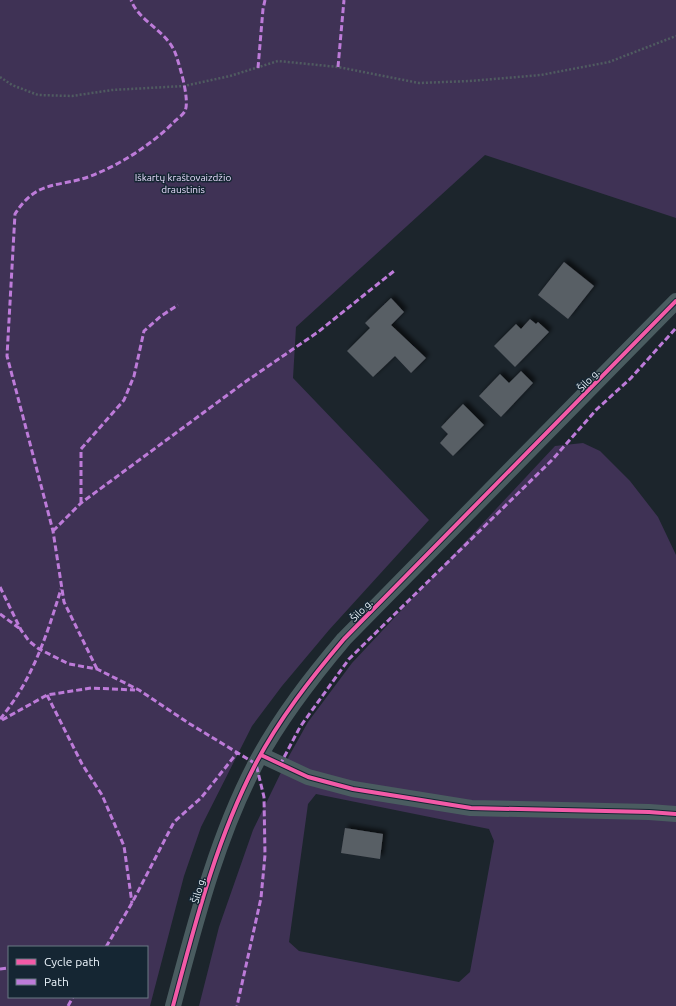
<svg xmlns="http://www.w3.org/2000/svg" width="676" height="1006" viewBox="0 0 676 1006" font-family="Ubuntu,sans-serif">
<defs>
<filter id="shadow"><feDropShadow dx="3.5" dy="-3.5" stdDeviation="2" flood-color="#0009"/></filter>
</defs>
<rect width="100%" height="100%" fill="#1c252c"/>
<path fill="#3f3255" fill-rule="evenodd" d="M 0,0 L 676,0 L 676,218 L 485,155 L 296,327 L 293,378 L 429,520 L 329,630 L 282,686 L 252,726 L 201,827 L 184,876 L 150,1006 L 0,1006 ZM 9,947 L 147,947 L 147,997 L 9,997 Z
M 583,443 L 600,451 L 630,481 L 658,517 L 676,555 L 676,1006 L 199,1006 L 219,927 L 253,830 L 289,756 L 308,722 L 352,663 L 555,446 ZM 316,794 L 489,829 L 494,841 L 470,972 L 459,982 L 299,951 L 289,942 L 308,804 Z"/>
<path fill="#595e65" filter="url(#shadow)" d="M 564,262 L 594,286 L 568,319 L 538,295 Z
M 391,298 L 404,312 L 391,325 L 426,358 L 411,373 L 395,356 L 373,377 L 347,351 L 370,328 L 365,323 Z
M 530,319 L 536,324 L 538,322 L 549,332 L 515,367 L 494,346 L 516,324 L 521,329 Z
M 521,371 L 533,383 L 501,417 L 479,396 L 500,374 L 509,383 Z
M 463,404 L 484,425 L 453,456 L 440,443 L 448,434 L 441,427 Z
M 345,828 L 383,834 L 380,859 L 341,853 Z"/>
<g fill="none" stroke-linecap="round" stroke-linejoin="round">
<path stroke="#505c61" stroke-width="2.5" stroke-dasharray="2 2" stroke-linecap="butt" d="M 0,77 L 12,85 L 38,95 L 72,96 L 112,90 L 184,86 L 230,76 L 278,61 L 338,67 L 419,83 L 470,81 L 541,75 L 609,62 L 676,36"/>
<path stroke="#4a5c60" stroke-width="16" d="M 261,755 L 308,777 L 353,789 L 471,808 L 649,812 L 676,814
M 173,1006 C 195,924 216,840 255,765 C 279,719 311,678 344,639 L 676,301"/>
<path stroke="#bd7bd9" stroke-width="3" stroke-dasharray="6 3" stroke-linecap="butt" d="M 338,67 L 344,0
M 258,68 L 263,9 L 265,0
M 81,503 L 81,449 L 124,400 L 134,376 L 144,331 L 161,316 L 178,305
M 53,531 L 81,503 L 245,382 L 318,332 L 394,271
M 0,587 L 21,630 L 29,641 L 39,649 L 69,664 L 97,669 L 139,690 L 190,724 L 256,764 L 264,797 L 265,855 L 261,898 L 237,1006
M 0,614 L 19,628
M 97,669 L 64,602 L 53,531 L 7,356 L 15,214 C 37,179 58,188 91,176 C 121,164 151,145 174,122 C 177,119 183,115 185,111 C 190,100 180,67 176,55 C 168,31 139,22 131,0
M 47,695 L 82,764 L 102,795 L 124,846 L 132,903
M 0,719 C 32,681 47,635 61,589
M 2,720 L 47,695 L 91,688 L 135,690
M 280,765 L 300,727 L 349,659 L 553,459 L 597,409 L 631,378 L 676,328
M 106,947 L 132,903 L 174,822 L 201,798 L 237,753
M 0,969 L 9,968
M 68,1006 L 73,997"/>
<g stroke="#152633" stroke-width="6">
<path id="cycleway" d="M 261,755 L 308,777 L 353,789 L 471,808 L 649,812 L 676,814
M 173,1006 C 195,924 216,840 255,765 C 279,719 311,678 344,639 L 676,301"/>
</g>
<use href="#cycleway" stroke="#f35aa7" stroke-width="4"/>
</g>
<g text-anchor="middle" stroke-width="3" stroke-linejoin="round" paint-order="stroke">
<g font-size="10" fill="#e9ddfd" stroke="#152633">
<text x="183" y="181">Iškartų kraštovaizdžio<tspan x="183" dy="12">draustinis</tspan></text>
</g>
<g font-size="10" fill="#edf6fd" stroke="#152633">
<text transform="translate(588 380) rotate(-46)" y="4">Šilo g.</text>
<text transform="translate(361 610) rotate(-45)" y="4">Šilo g.</text>
<text transform="translate(198 890) rotate(-73)" y="4">Šilo g.</text>
</g>
</g>
<rect x="8" y="946" width="140" height="52" fill="#152633" stroke="#6b7984"/>
<rect x="16" y="959" width="20" height="6" fill="#f35aa7" stroke="#6b7984"/>
<text x="44" y="966" font-size="12" fill="#edf6fd">Cycle path</text>
<rect x="16" y="979" width="20" height="6" fill="#bd7bd9" stroke="#6b7984"/>
<text x="44" y="986" font-size="12" fill="#edf6fd">Path</text>
</svg>
